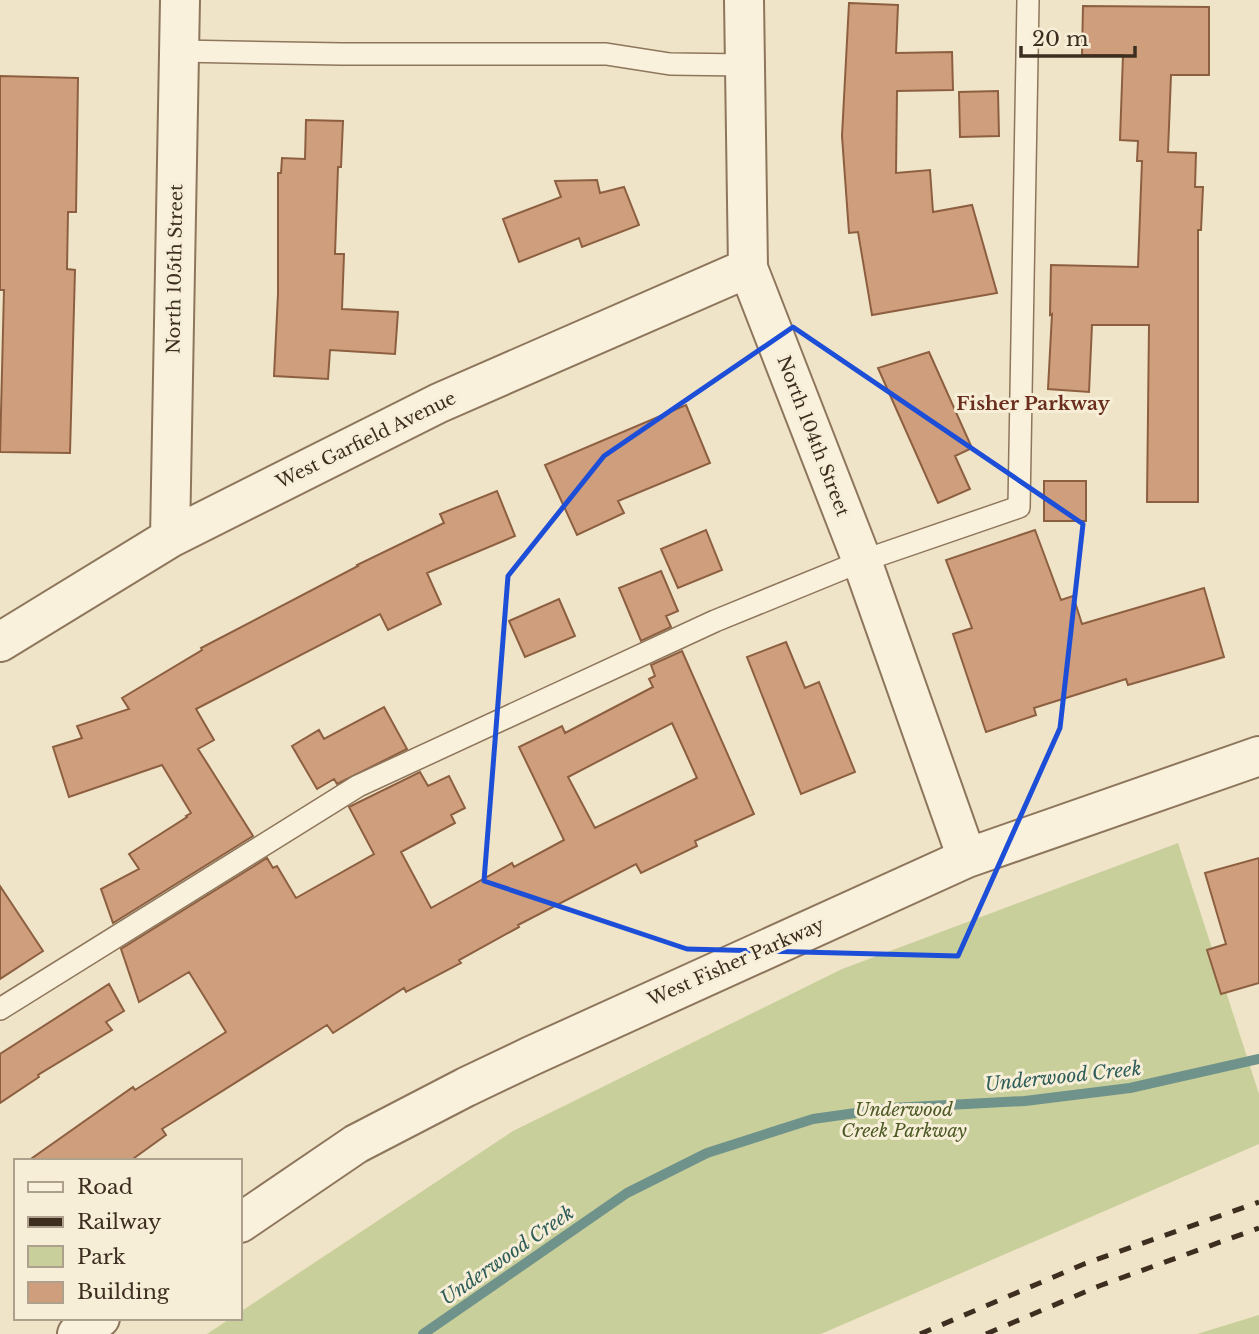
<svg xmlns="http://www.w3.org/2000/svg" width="1259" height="1334" viewBox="0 0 1259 1334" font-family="'Libre Baskerville',serif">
<rect width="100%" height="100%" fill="#f0e4c8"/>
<path fill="#c9cf9b" d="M 1178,843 L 1259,1094 L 1259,1144 L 821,1334 L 207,1334 L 231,1318 L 240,1318 L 240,1312 L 513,1131 L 842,969 Z
M 1259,1315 L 1259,1334 L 1197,1334 Z"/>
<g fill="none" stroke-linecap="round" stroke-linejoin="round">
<path stroke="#6f938a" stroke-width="10" d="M 423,1334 L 627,1193 L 707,1153 L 813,1119 L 891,1108 L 1025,1101 L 1130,1088 L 1259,1059"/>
</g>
<path fill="#cf9f7d" stroke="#8d5f41" stroke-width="2" fill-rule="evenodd" d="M 849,3 L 898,5 L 896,53 L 952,52 L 953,90 L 897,91 L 896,173 L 930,170 L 933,212 L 972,205 L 997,293 L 872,315 L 858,232 L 849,233 L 842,136 Z
M 1083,6 L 1209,7 L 1209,75 L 1171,75 L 1168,152 L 1196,153 L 1195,187 L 1203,187 L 1201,230 L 1198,230 L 1198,502 L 1147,502 L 1149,325 L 1092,325 L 1089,392 L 1048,389 L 1052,314 L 1050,315 L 1051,265 L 1138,267 L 1142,161 L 1137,161 L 1138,141 L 1120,140 L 1123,55 L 1082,55 Z
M 0,76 L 78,78 L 76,212 L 68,212 L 67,269 L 75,270 L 70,453 L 0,452 L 4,290 L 0,290 Z
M 998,91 L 999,136 L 960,137 L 959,92 Z
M 306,120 L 343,121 L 341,167 L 338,167 L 335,254 L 344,254 L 342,309 L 398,312 L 395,354 L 330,350 L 328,379 L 274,376 L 278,294 L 278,173 L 281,173 L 282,158 L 305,159 Z
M 597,180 L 600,193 L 624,187 L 639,225 L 582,247 L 579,238 L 519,262 L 503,219 L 561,197 L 555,181 Z
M 929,352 L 972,448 L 955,456 L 970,489 L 938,503 L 878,368 Z
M 686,405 L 710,463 L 618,501 L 624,513 L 577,535 L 545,465 Z
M 1044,481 L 1086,481 L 1086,521 L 1044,521 Z
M 497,491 L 515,536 L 427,573 L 441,604 L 388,630 L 380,614 L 196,709 L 214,740 L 198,749 L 253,836 L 113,923 L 101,889 L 139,869 L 129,854 L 187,817 L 186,816 L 191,813 L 162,765 L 69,797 L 53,747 L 82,738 L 77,726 L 129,709 L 122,698 L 202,650 L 201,648 L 358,566 L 357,565 L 444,523 L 440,514 Z
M 706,530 L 722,570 L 678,588 L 661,549 Z
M 1035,530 L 1061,600 L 1073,596 L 1082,624 L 1204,588 L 1224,657 L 1128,685 L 1126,679 L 1034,708 L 1036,715 L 986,732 L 953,634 L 972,628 L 946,560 Z
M 661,571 L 678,611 L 666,616 L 671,627 L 641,641 L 619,588 Z
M 559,599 L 575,636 L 525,657 L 509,621 Z
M 786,642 L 805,688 L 819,682 L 855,772 L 801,794 L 747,657 Z
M 682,651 L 754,814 L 695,841 L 697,846 L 641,873 L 636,864 L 518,925 L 519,927 L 459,960 L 461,963 L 406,992 L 404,988 L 333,1033 L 327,1025 L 162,1129 L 166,1135 L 130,1161 L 28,1161 L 133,1087 L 135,1090 L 226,1032 L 189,972 L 139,1002 L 121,949 L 267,858 L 273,868 L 277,866 L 296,898 L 374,854 L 349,807 L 420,772 L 428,786 L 449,776 L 465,808 L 451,815 L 455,823 L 401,852 L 431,908 L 512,863 L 514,867 L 564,840 L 519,747 L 562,726 L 565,733 L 653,687 L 649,679 L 655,676 L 651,665 ZM 672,723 L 697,778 L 595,828 L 568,777 Z
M 384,707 L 407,749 L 337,784 L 334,779 L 317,789 L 292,746 L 319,730 L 324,739 Z
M 1259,858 L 1259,983 L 1221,994 L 1207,950 L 1226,944 L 1205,873 Z
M 0,886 L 43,951 L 0,979 Z
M 109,984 L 124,1011 L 106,1022 L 112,1030 L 38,1075 L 39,1077 L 0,1103 L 0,1054 Z"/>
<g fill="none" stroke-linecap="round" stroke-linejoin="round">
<g stroke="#8d765c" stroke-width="24">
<path id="service" d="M 179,51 L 342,54 L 606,54 L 670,64 L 745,65
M 0,1009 L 358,786 L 715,621 L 862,561 L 1019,507 L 1028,0"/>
</g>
<g stroke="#8d765c" stroke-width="42">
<path id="minor" d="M 744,0 L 748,268 L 862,561 L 967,858
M 170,538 L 180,0
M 0,642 L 170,538 L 439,403 L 748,268
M 240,1223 L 356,1144 L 466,1087 L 531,1056 L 967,858 L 1259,756
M 77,1334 L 100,1318"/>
</g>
<use href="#service" stroke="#faf1dc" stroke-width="21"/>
<use href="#minor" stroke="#faf1dc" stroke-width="38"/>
<path stroke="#3d2e20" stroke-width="5" stroke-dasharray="12 12" stroke-linecap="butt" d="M 920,1334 L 1084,1264 L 1259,1202
M 986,1334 L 1099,1286 L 1259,1228"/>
</g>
<path fill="none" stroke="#1d4ed8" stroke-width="5" stroke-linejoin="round" d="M 793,327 L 1083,524 L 1060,728 L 958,956 L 687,949 L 484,881 L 508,576 L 604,456 Z"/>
<g text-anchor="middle" stroke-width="6" stroke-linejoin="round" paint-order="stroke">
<g font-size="18" fill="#3d2e20" stroke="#f7eed8">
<text transform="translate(175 269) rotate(-89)" y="6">North 105th Street</text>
<text transform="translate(813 436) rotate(69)" y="6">North 104th Street</text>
<text transform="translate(366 440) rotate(-26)" y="6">West Garfield Avenue</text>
<text transform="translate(736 962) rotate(-24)" y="6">West Fisher Parkway</text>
</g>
<g font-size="18" font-style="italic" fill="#4d5a26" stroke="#f7eed8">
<text x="904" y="1116">Underwood<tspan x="904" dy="21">Creek Parkway</tspan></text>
</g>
<g font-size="19" font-weight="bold" fill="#6b2e1e" stroke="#f7eed8">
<text x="1033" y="410">Fisher Parkway</text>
</g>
<g font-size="19" font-style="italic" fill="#2f5d5a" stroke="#f7eed8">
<text transform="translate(1063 1076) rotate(-6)" y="7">Underwood Creek</text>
<text transform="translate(507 1255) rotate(-35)" y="7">Underwood Creek</text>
</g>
</g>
<rect x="14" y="1159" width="228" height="161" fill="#f7eed8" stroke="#ada18e" stroke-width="2"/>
<rect x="28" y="1182" width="35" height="10" fill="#faf1dc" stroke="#ada18e" stroke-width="2"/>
<text x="77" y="1194" font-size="21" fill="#3d2e20">Road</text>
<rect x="28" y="1217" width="35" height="10" fill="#3d2e20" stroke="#ada18e" stroke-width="2"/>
<text x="77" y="1229" font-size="21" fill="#3d2e20">Railway</text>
<rect x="28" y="1246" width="35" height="21" fill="#c9cf9b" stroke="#ada18e" stroke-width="2"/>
<text x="77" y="1264" font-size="21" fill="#3d2e20">Park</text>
<rect x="28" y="1282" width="35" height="21" fill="#cf9f7d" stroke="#ada18e" stroke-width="2"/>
<text x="77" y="1299" font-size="21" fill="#3d2e20">Building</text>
<path d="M1021 46v10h114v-10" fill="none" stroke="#3d2e20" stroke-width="3.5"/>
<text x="1032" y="46" font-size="21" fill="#3d2e20" stroke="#f7eed8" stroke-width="5" paint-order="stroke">20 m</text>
</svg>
